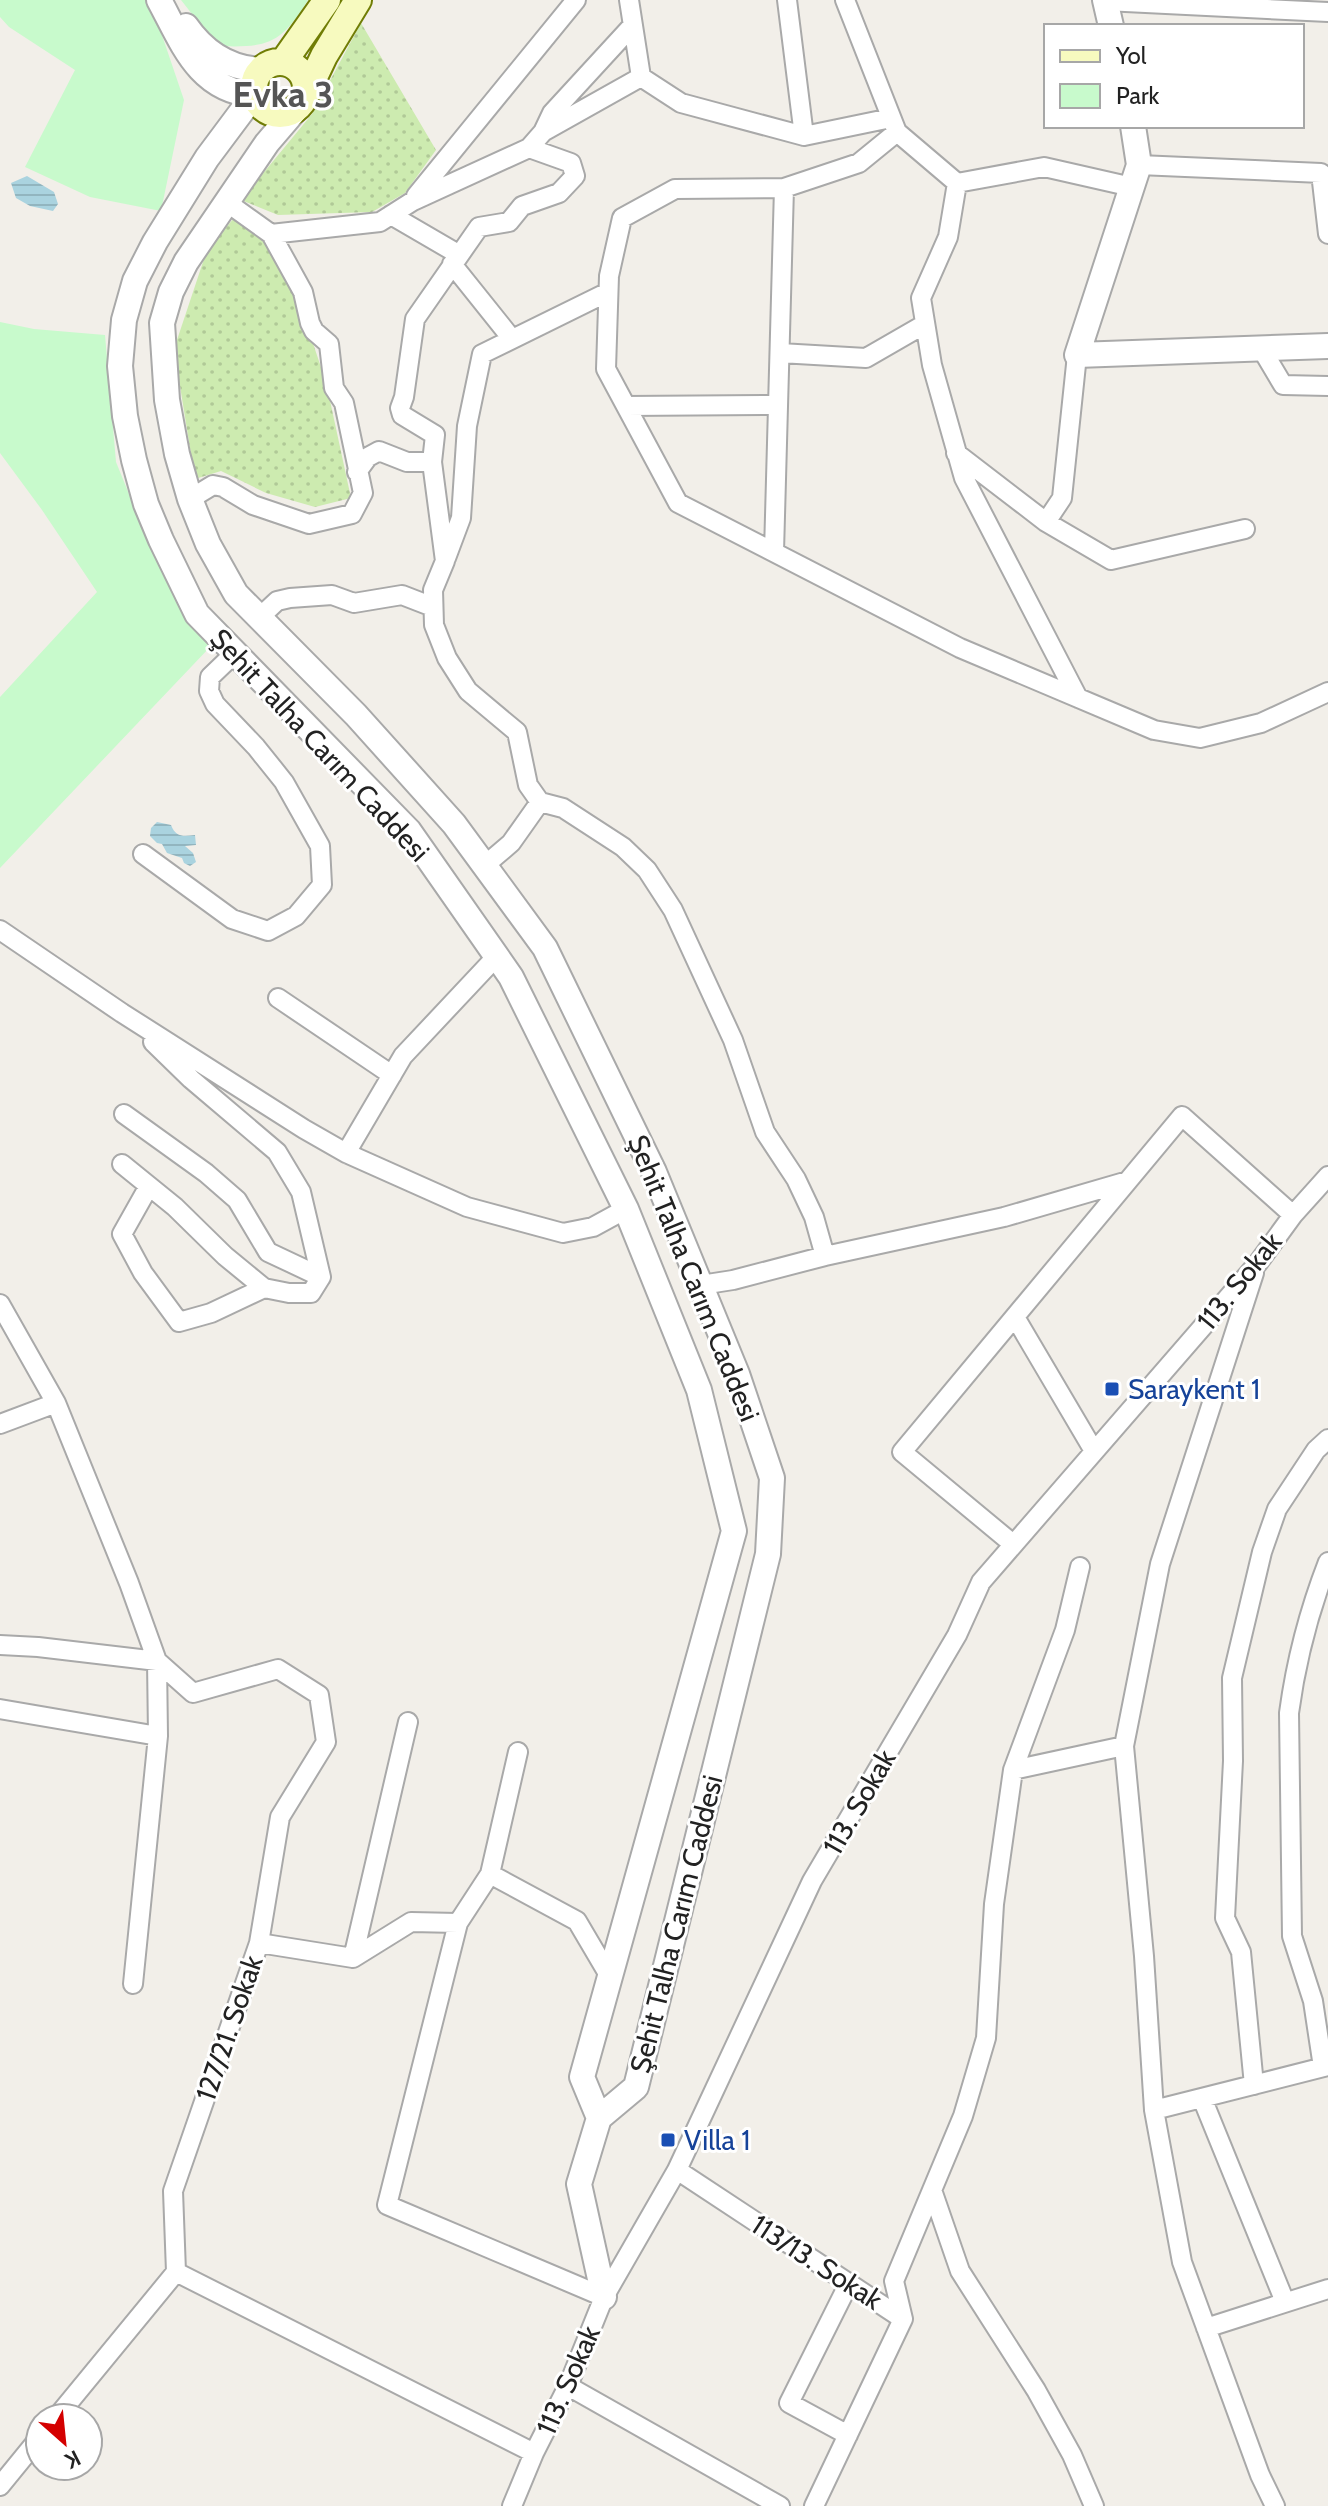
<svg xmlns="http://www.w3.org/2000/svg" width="1328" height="2506" viewBox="0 0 1328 2506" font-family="Cabin,sans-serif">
<defs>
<pattern id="grass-dots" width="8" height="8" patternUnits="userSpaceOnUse" patternTransform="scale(2)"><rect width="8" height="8" fill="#cdebb0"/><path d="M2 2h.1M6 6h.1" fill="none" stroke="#b0c997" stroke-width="1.8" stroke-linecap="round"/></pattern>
<pattern id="water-rules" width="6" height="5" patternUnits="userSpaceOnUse" patternTransform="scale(2)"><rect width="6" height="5" fill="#aad3df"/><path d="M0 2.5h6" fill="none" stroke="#92b5bf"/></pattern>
</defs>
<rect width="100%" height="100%" fill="#f2efe9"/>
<path fill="url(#grass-dots)" d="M 361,23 L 436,150 L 405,193 L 372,212 L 278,215 L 241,200 L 312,114 Z
M 234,218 L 268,240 L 295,290 L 326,382 L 351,498 L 315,507 L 266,493 L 221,471 L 195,479 L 174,349 L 207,250 Z"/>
<path fill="#c8facc" d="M 0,0 L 150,0 L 184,100 L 161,211 L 90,197 L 25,167 L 75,70 L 9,27 L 0,17 Z
M 181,0 L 308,0 C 281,44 268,48 217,46 Z
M 0,322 L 34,329 L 105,335 L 116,462 L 142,526 L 211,646 L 0,868 L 0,697 L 97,592 L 42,510 L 0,453 Z"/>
<path fill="url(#water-rules)" d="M 27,176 L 54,192 L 58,204 L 53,211 L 30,206 L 16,198 L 11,183 Z
M 157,822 L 171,825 C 176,838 184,836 195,835 L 196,845 L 185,846 L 193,853 L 196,862 L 190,866 L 184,863 L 182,858 L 167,853 L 162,844 L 157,843 L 150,836 L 151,828 Z"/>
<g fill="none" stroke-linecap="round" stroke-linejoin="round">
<g stroke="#a9a9a9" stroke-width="22">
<path id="minor" d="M 629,0 L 641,77 L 681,103 L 804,136 L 891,118
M 787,0 L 804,136
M 845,0 L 897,132 L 957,183 L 948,237 L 921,298 L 932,365 L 964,478 L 1078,698
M 1105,1 L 1328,12
M 543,132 L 641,77
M 897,132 L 859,163 L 784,188 L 675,189 L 622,218 L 609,276 L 606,369 L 678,503 L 960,648 L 1154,730 L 1200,738 L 1261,723 L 1328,692
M 1139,165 L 1321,173 L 1328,234
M 957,183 L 1044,167 L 1132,187
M 416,196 L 576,0
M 391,215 L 458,254
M 271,234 L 380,222 L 413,201 L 529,148 L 543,132 L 552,113 L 632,26
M 452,264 L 512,339
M 1261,348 L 1283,385 L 1328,386
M 780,353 L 866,358 L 925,324
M 626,406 L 778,405
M 956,453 L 1046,522 L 1111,560 L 1245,529
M 357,472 L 368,457 L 379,451 L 407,462 L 432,462
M 190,499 L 213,485 L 223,487 L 253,505 L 309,524 L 352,514 L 363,493 L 344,403 L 334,388 L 329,344 L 314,331 L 310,323 L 303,292 L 271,234 L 225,201
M 1046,522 L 1062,498 L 1077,355
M 774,552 L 784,188
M 446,558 L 461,518 L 467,426 L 482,354 L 608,292
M 259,618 L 277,601 L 290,598 L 332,595 L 354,603 L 402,595 L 433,607
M 540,802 L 563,808 L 623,847 L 647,870 L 673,910 L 733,1040 L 765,1132 L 796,1179 L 814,1217 L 825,1256
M 143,854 L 232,919 L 268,931 L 296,916 L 322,885 L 320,846 L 284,782 L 256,747 L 215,704 L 209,691 L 210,677 L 235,653
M 484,866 L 511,843 L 540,802 L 528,785 L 517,732 L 468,691 L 447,658 L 434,625 L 433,590 L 445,561 L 432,462 L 435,435 L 402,415 L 400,408 L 404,397 L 415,319 L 479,227 L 509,222 L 522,206 L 559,193 L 575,176 L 571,163 L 529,148
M 0,930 L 122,1013 L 304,1129 L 346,1153 L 467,1207 L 563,1233 L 593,1227 L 626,1209
M 278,998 L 392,1075
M 124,1114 L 206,1173 L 237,1200 L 268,1252 L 321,1277
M 346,1153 L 403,1056 L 496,957
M 122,1164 L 175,1207 L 225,1256 L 264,1288
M 149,1186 L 122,1234 L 143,1273 L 179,1322 L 211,1313 L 264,1288 L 289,1293 L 311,1293 L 321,1277 L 301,1192 L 277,1152 L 191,1079 L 153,1042
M 1254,1273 L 1160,1564 L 1124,1746 L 1144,1956 L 1154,2110 L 1182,2262 L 1260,2475 L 1275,2506
M 701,1285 L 733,1280 L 825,1256 L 1004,1217 L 1128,1181
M 0,1304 L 56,1403 L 129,1583 L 157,1661 L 158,1736 L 133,1984
M 1015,1317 L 1094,1451
M 0,1424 L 56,1403
M 1013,1544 L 902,1452 L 1182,1116 L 1293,1215
M 0,1645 L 38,1647 L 157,1661 L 193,1693 L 278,1669 L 319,1695 L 326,1742 L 280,1817 L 259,1943
M 0,1709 L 158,1736
M 1013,1770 L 1124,1746
M 490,1874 L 577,1921 L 610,1977
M 458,1923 L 490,1874 L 518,1752
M 353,1958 L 408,1722
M 1323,2067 L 1313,2001 L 1292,1936 L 1289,1713 C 1296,1661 1309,1611 1328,1562
M 1254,2085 L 1241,1952 L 1225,1918 L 1233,1761 L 1232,1678 L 1262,1552 L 1277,1509 L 1316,1450 L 1328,1439
M 1202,2098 L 1285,2302
M 1154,2110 L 1328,2066
M 677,2170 L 903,2319 L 814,2506
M 932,2190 L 960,2271 L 1036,2390 L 1072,2455 L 1094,2506
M 176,2272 L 534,2453
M 903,2319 L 894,2281 L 963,2116 L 986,2038 L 994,1904 L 1013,1770 L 1065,1630 L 1080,1567
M 1206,2328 L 1328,2289
M 568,2386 L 780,2506
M 56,2418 L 176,2272 L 173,2191 L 259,1943 L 353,1958 L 411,1922 L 458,1923 L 387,2205 L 604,2297
M 848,2435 L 789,2403 L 849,2283
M 0,2486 L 40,2437
M 512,2506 L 534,2453 L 568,2386 L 604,2297 L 677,2170 L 812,1881 L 957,1635 L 981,1582 L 1258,1263 L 1293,1215 L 1328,1176"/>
</g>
<g stroke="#a9a9a9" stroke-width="28">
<path id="tertiary" d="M 159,0 C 183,44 198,90 254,95
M 1105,0 L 1111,26
M 186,26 C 204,52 228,68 260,70
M 254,95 L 207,158 L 155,242 L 135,281 L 124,320 L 120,366 L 125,416 L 134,460 L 146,504 L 161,540 L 197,614 L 409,831 L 511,977 L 626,1209 L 699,1390 L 734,1531 L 582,2077 L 599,2118
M 297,108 L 267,143 L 186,262 L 171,292 L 162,323 L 167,400 L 177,454 L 190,499 L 208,544 L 236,594 L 356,715 L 454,824 L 545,948 L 654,1172 L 737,1374 L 772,1478 L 768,1554 L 636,2087 L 599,2118
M 1133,126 L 1139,165 L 1077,355 L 1328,346
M 599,2118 L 579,2184 L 604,2297"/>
</g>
<g stroke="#707d05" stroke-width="30">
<path id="secondary" d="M 284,61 L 327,0
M254 88a26 26 0 1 1 52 0a26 26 0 1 1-52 0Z
M 306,94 L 324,56 L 358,0"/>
</g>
<use href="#minor" stroke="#fff" stroke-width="18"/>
<use href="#tertiary" stroke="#fff" stroke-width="24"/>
<use href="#secondary" stroke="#f7fabf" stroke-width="26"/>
</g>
<g fill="#1a4fb4" stroke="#fff" stroke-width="3">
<rect x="1104" y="1381" width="16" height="16" rx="4"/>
<rect x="660" y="2132" width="16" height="16" rx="4"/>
</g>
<g text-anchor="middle" stroke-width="6" stroke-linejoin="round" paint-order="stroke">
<g font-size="28" fill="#222" stroke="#fff">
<text transform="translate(320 745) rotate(47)" y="10">Şehit Talha Carım Caddesi</text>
<text transform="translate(694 1278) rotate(68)" y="10">Şehit Talha Carım Caddesi</text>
<text transform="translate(1239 1281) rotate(-51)" y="10">113. Sokak</text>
<text transform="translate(859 1802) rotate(-60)" y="10">113. Sokak</text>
<text transform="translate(676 1924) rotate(-76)" y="10">Şehit Talha Carım Caddesi</text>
<text transform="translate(229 2028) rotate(-71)" y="10">127/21. Sokak</text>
<text transform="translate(817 2262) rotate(33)" y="10">113/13. Sokak</text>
<text transform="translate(568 2380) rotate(-66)" y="10">113. Sokak</text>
</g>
<g font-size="28" fill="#164399" stroke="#fff" text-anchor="start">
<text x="1128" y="1399">Saraykent 1</text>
<text x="684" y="2150">Villa 1</text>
</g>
<g font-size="36" font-weight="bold" fill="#555" stroke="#fff">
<text x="283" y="107">Evka 3</text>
</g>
</g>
<rect x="1044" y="24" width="260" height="104" fill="#ffffff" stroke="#a7a7a7" stroke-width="2"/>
<rect x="1060" y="50" width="40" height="12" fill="#f7fabf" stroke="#a7a7a7" stroke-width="2"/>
<text x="1116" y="64" font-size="24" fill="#222222">Yol</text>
<rect x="1060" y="84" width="40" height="24" fill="#c8facc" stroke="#a7a7a7" stroke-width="2"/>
<text x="1116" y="104" font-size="24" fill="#222222">Park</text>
<g transform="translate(64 2442) rotate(153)"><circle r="38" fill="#ffffff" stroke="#a7a7a7" stroke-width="2"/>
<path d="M0-6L14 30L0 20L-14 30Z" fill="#d40000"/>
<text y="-12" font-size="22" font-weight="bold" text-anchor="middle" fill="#222222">K</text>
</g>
</svg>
